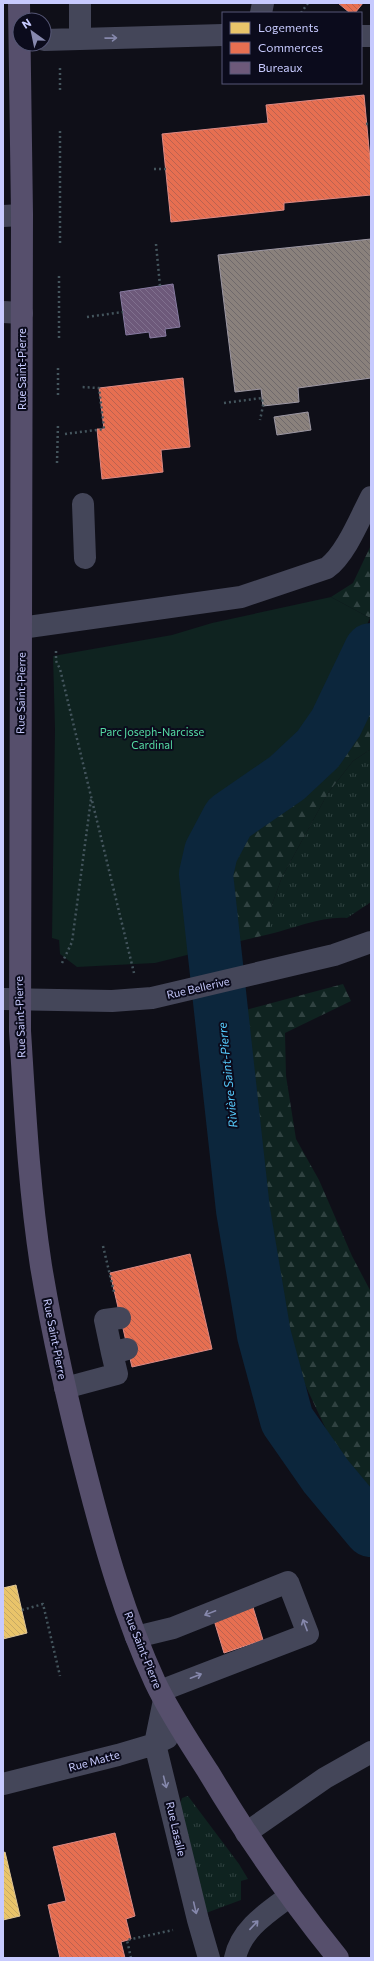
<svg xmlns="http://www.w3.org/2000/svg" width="374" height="1961" viewBox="0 0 374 1961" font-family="Commissioner,sans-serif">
<defs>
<pattern id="grass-tufts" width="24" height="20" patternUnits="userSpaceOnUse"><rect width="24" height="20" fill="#0f2320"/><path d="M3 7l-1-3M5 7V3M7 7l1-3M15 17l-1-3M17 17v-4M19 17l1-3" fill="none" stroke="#304241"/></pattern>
<pattern id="forest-firs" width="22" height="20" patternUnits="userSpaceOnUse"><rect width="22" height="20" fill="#0f2320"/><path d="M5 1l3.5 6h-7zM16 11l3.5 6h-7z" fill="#304241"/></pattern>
<pattern id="homes-back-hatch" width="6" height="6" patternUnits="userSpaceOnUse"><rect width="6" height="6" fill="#e9c46a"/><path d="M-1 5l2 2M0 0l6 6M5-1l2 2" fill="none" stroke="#c6a964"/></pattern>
<pattern id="shops-back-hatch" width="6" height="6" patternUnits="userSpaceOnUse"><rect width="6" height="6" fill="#e76f51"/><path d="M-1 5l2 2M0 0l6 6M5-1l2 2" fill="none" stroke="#bc6250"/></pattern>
<pattern id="offices-back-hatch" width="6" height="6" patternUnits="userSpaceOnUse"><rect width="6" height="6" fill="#6d597a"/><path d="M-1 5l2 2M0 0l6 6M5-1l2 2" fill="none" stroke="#80708e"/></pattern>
<pattern id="industry-back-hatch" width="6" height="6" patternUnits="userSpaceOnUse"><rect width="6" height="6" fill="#8a817c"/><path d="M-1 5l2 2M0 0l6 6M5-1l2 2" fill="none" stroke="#6f696b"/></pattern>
</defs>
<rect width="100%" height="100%" fill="#0f0f18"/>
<path fill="url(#grass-tufts)" d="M 371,749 L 371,902 L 347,918 C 322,916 295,928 270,934 L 270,910 L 282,877 L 328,793 L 353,761 Z
M 188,1796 L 239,1864 L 248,1879 L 241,1881 L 241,1900 L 206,1913 L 180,1804 L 182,1798 Z"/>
<path fill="url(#forest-firs)" d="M 371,545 L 371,616 L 370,618 L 331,597 L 353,583 Z
M 371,671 L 371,749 L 353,761 L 328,793 L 282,877 L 270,910 L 270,934 L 224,945 L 219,908 L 227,861 L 243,825 L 273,798 L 311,770 L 346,739 L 368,675 Z
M 343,984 L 351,1001 L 285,1033 L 286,1076 L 296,1139 L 319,1180 L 352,1256 L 371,1292 L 371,1496 L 340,1459 L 285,1342 L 273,1276 L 258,1172 L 238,1012 Z"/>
<path fill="#0f2320" d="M 331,597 L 370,618 L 310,750 L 265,775 L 220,808 L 200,847 L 192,880 L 199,952 L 155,963 L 77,967 L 60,954 L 59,940 L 52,938 L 55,729 L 53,656 L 172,635 L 212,623 Z"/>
<path fill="url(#homes-back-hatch)" stroke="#dfc696" d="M 16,1585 L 27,1633 L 3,1639 L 3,1588 Z
M 5,1852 L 20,1916 L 3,1920 L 3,1853 Z"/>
<path fill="url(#shops-back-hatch)" stroke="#dd8a85" d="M 338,3 L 363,3 L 355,13 L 350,13 Z
M 364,95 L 371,170 L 371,195 L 284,203 L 284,210 L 171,222 L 162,134 L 268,123 L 266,105 Z
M 183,378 L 190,447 L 161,450 L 163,472 L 102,479 L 97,429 L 104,429 L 99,388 Z
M 190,1254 L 212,1349 L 132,1367 L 110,1273 Z
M 252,1604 L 263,1640 L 224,1653 L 213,1617 Z
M 115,1833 L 135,1916 L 126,1919 L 131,1939 L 121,1942 L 125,1958 L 60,1958 L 48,1905 L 66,1901 L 53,1847 Z"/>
<path fill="url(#offices-back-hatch)" stroke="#887ba2" d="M 173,284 L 180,327 L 165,329 L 166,336 L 150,338 L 149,332 L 126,335 L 120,292 Z"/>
<path fill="url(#industry-back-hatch)" stroke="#9c97a3" d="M 371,239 L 371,378 L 298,388 L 299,402 L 263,406 L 261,389 L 235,392 L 218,255 Z
M 308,412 L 311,430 L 277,435 L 274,417 Z"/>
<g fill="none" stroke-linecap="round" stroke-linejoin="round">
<path stroke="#0c263c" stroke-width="54" d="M 371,650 L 336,723 L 318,749 L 287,778 L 229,818 L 211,852 L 206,874 L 243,1210 L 264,1335 L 287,1420 L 326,1476 L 371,1530"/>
<path stroke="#44555d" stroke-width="2.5" stroke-dasharray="2 3" stroke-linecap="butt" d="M 301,13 L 308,3
M 60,90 L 60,67
M 366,124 L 371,123
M 154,169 L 166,169
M 60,243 L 60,129
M 156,244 L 160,286
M 87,317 L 123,312
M 59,338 L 59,274
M 58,395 L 58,367
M 224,403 L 262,398 L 263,406 L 260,420
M 65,434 L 104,429 L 99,388 L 81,387
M 57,463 L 58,424
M 56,651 L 56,661 L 60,669 L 134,973
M 62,963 L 72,942 L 91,799
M 103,1246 L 114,1292
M 22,1610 L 43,1604 L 60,1676
M 131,1958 L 127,1940 L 173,1930"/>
<path stroke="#444659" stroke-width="22" d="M 80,3 L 80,38
M 261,13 L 263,3
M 361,36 L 371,36
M 44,40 L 223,35
M 3,216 L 22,215
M 3,312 L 22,313
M 83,504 L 85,558
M 21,628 L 241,597 L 327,568 C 346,554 360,518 371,497
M 3,999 L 112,1001 L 152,998 L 334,955 L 371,942
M 120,1318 L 105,1320 L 112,1353 L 127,1349
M 65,1388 L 117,1374 L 112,1353
M 136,1637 L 173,1628 L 288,1582 L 308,1634 L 160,1691
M 164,1700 L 155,1744 L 198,1920 L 209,1958
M 3,1784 L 118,1755 L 155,1744 L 167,1738
M 246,1833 L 325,1778 L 371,1752
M 235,1958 C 241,1929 267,1913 290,1896"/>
<path stroke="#564f6c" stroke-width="22" d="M 19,3 L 22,215 L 20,1031 C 25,1110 29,1188 41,1266 C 53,1338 69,1408 87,1477 C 105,1547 125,1617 155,1682 C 170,1714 190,1743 209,1773 C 248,1838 290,1899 338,1958"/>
</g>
<defs><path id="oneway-shaft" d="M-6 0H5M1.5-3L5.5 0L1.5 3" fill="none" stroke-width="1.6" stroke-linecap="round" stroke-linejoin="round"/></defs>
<g stroke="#8688ac">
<use href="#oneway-shaft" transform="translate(111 38) rotate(-1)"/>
<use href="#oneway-shaft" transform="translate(210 1613) rotate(158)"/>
<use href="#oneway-shaft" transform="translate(305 1625) rotate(-111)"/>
<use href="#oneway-shaft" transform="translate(196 1676) rotate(-21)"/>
<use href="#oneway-shaft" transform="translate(165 1782) rotate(76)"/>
<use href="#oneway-shaft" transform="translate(195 1908) rotate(77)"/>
<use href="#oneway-shaft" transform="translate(254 1925) rotate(-47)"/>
</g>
<g text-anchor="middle" stroke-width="4" stroke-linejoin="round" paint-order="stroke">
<g font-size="11" fill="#c7cafe" stroke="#0b0b1c">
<text transform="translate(22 369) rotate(-90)" y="4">Rue Saint-Pierre</text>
<text transform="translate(21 693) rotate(-89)" y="4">Rue Saint-Pierre</text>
<text transform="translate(198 988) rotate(-13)" y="4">Rue Bellerive</text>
<text transform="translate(20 1017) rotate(-92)" y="4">Rue Saint-Pierre</text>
<text transform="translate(55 1339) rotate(79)" y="4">Rue Saint-Pierre</text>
<text transform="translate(143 1650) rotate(68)" y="4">Rue Saint-Pierre</text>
<text transform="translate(94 1761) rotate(-15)" y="4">Rue Matte</text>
<text transform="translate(176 1829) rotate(77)" y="4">Rue Lasalle</text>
</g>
<g font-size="11" fill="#55dca4" stroke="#0b0b1c">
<text x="152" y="736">Parc Joseph-Narcisse<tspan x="152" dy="13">Cardinal</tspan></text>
</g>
<g font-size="12" font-style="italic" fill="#56cbfd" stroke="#0b0b1c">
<text transform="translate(228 1075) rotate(-96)" y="4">Rivière Saint-Pierre</text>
</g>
</g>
<rect width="374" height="1961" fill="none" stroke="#c7cafe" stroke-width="8"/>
<rect x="222" y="12" width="140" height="72" fill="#0b0b1c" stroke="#565776"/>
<rect x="230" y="22" width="20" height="12" fill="#e9c46a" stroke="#565776"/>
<text x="258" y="32" font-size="12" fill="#c7cafe">Logements</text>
<rect x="230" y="42" width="20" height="12" fill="#e76f51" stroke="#565776"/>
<text x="258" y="52" font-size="12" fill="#c7cafe">Commerces</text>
<rect x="230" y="62" width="20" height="12" fill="#6d597a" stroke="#565776"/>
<text x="258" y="72" font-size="12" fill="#c7cafe">Bureaux</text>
<g transform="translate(32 32) rotate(327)"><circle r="19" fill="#0b0b1c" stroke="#565776"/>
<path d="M0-3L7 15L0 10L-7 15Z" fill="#8789ae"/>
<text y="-6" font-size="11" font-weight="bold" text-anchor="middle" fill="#c7cafe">N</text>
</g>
</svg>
